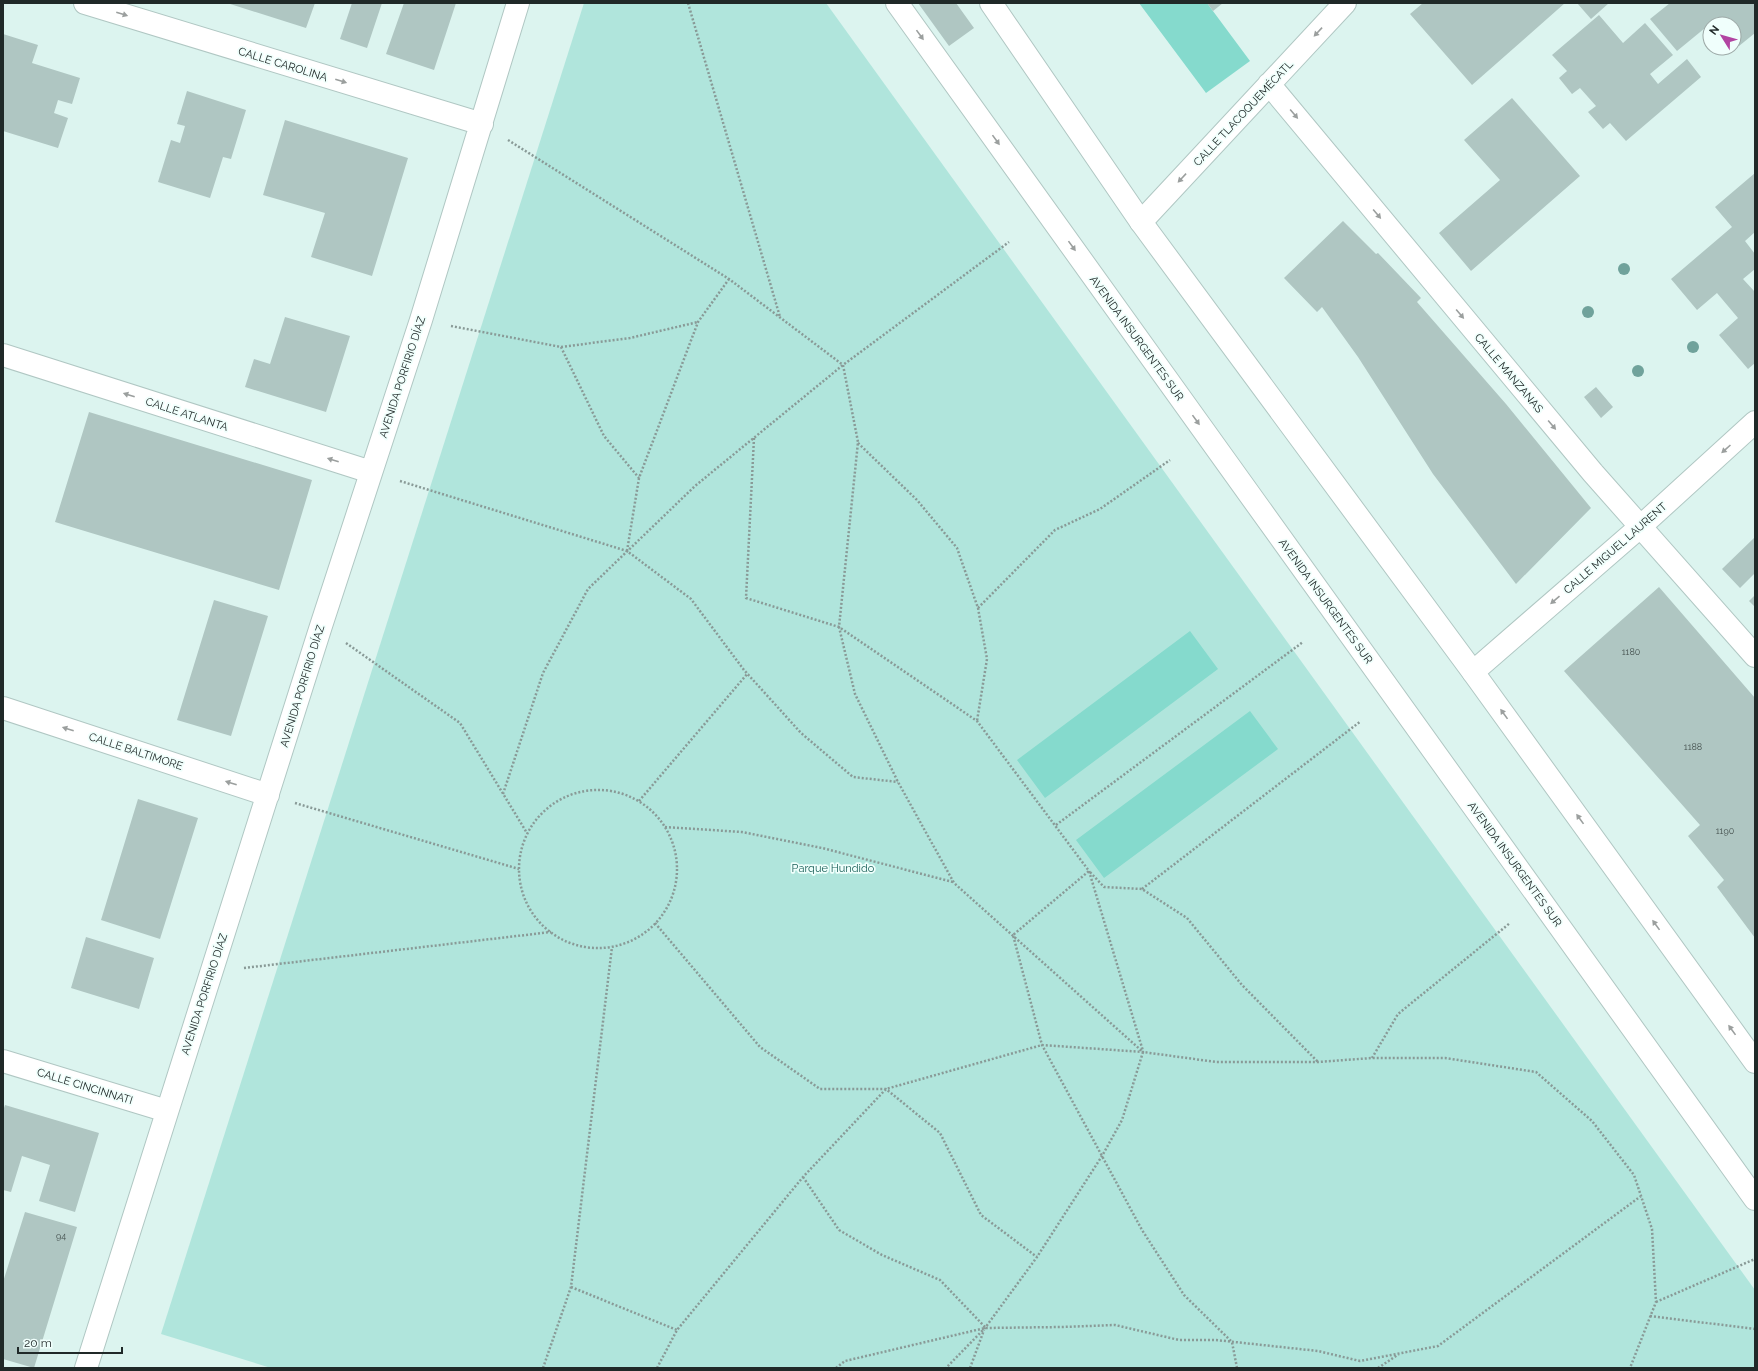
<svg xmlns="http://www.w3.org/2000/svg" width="1758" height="1371" viewBox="0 0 1758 1371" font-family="Raleway,sans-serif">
<rect width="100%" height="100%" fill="#dcf4ef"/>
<path fill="#b0e5dc" d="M 584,3 L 826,3 L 1755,1290 L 1755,1368 L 271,1368 L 161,1334 Z"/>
<path fill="#85dacd" d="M 1139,3 L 1207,3 L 1250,61 L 1206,93 Z
M 1190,631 L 1218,669 L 1045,798 L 1017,760 Z
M 1250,711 L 1278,749 L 1104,878 L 1076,840 Z"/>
<path fill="#afc6c2" d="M 227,3 L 315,3 L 306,28 Z
M 352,3 L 382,3 L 367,48 L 340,39 Z
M 404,3 L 456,3 L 434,70 L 386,54 Z
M 918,3 L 956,3 L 974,28 L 949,46 Z
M 1207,3 L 1223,3 L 1213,11 Z
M 1423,3 L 1565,3 L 1472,85 L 1410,14 Z
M 1577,3 L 1609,3 L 1591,19 Z
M 1670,3 L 1755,3 L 1755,33 L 1739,46 L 1734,40 L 1734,24 L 1720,24 L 1716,19 L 1677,51 L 1650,19 Z
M 1599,15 L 1623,43 L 1645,23 L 1673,55 L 1650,74 L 1658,84 L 1687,59 L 1701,77 L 1626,141 L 1610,123 L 1603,129 L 1588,112 L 1596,106 L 1580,88 L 1572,94 L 1559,78 L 1567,71 L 1552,55 Z
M 3,34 L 38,45 L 32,63 L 80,78 L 72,104 L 58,100 L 54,113 L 68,118 L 58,148 L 3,131 Z
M 187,91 L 246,110 L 231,159 L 223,157 L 210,198 L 158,182 L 171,140 L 180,143 L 185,126 L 177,124 Z
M 1512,98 L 1580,176 L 1471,271 L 1439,233 L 1500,180 L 1464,140 Z
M 285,120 L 408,158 L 372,276 L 311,257 L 325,213 L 263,195 Z
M 1755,173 L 1755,232 L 1745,241 L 1755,254 L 1755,269 L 1743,279 L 1755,292 L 1755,363 L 1748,369 L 1719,335 L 1738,318 L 1717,293 L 1697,310 L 1671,279 L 1732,227 L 1715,207 Z
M 1343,221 L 1376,254 L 1378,253 L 1421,298 L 1417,302 L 1506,404 L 1591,508 L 1516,584 L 1433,474 L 1358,357 L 1322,307 L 1317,312 L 1284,278 Z
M 285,317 L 350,336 L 326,412 L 245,387 L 254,359 L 270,364 Z
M 1596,387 L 1613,407 L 1601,418 L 1584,397 Z
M 89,412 L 312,480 L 279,590 L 55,522 Z
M 1755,537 L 1755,573 L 1740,588 L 1722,569 Z
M 1659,587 L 1755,698 L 1755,938 L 1717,887 L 1724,880 L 1688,836 L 1700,825 L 1564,671 Z
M 1755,595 L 1755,607 L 1749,601 Z
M 214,600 L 268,616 L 231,736 L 177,720 Z
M 138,799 L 198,818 L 160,939 L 101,920 Z
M 86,937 L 154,958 L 139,1009 L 71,988 Z
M 5,1105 L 99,1133 L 75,1212 L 39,1201 L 50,1165 L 22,1156 L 11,1192 L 3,1190 L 3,1111 Z
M 25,1212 L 77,1227 L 34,1368 L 3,1359 L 3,1282 Z"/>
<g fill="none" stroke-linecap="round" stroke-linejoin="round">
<g stroke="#b0c7c3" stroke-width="24">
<path id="minor" d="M 85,3 L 482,124
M 1269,84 L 1593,473 L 1755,656
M 1141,222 L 1345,3
M 3,355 L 371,472
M 1473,672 L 1640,527 L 1755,422
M 3,708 L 268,795
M 3,1061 L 167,1111
M 86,1368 L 321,626 L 421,320 L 518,3"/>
</g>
<g stroke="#b0c7c3" stroke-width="24">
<path id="secondary" d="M 897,3 L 1755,1199
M 991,3 L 1141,222 L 1473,672 L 1755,1062"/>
</g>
<path stroke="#899a97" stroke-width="2.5" stroke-dasharray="2 2" stroke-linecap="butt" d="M 688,3 L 780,317
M 508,140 L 729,279 L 843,365 L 858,442 L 839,627 L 855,694 L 898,782 L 954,883 L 1143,1052 L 1122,1120 L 1102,1156 L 1037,1257 L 985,1328 L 946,1368
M 451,326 L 561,347 L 630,338 L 698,322
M 561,347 L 604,436 L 639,478
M 754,438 L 746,598 L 839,627 L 977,721 L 1089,871 L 1143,1051
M 858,443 L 917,500 L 957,548 L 978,608 L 987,659 L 977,721
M 400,481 L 627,551 L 691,599 L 744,670 L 801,733 L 853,777 L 898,782
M 627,551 L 639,478 L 698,322 L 729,279
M 978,608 L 1055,530 L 1100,509 L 1170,460
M 346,643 L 460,723 L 527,833
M519 869a79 79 0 1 1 158 0a79 79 0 1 1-158 0Z
M 503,794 L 543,673 L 588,589 L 695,486 L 843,365 L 1009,242
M 639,801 L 748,673
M 295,803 L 519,869
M 1056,825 L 1303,642
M 665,827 L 742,832 L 822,848 L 953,882
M 1142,889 L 1361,721
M 655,923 L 760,1047 L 820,1089 L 886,1089 L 940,1133 L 981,1215 L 1037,1257
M 244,968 L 551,932
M 1372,1058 L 1398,1014 L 1510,923
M 803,1177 L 839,1230 L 882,1255 L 940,1280 L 985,1327
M 571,1287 L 677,1330
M 1656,1302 L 1755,1259
M 1650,1316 L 1755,1329
M 543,1368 L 571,1287 L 612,947
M 657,1368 L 677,1330 L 803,1177 L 886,1089 L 1042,1045 L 1143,1052 L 1216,1062 L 1318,1062 L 1372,1058 L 1445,1058 L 1536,1072 L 1592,1121 L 1634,1175 L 1652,1229 L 1656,1302 L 1630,1368
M 836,1368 L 845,1361 L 985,1328 L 1062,1327 L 1115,1325 L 1179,1340 L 1216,1340 L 1318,1351 L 1360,1361 L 1438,1346 L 1641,1196
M 970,1368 L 984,1330
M 1237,1368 L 1232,1342 L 1184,1295 L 1142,1230 L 1042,1045 L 1013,935 L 1089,871 L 1104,887 L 1142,889 L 1187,918 L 1242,985 L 1318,1062
M 1378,1368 L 1399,1354"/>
<use href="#minor" stroke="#fff" stroke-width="22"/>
<use href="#secondary" stroke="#fff" stroke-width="22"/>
</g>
<g fill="#70a29b">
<circle cx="1624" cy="269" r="6"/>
<circle cx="1588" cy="312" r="6"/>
<circle cx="1693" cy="347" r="6"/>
<circle cx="1638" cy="371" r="6"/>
</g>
<defs><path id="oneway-solid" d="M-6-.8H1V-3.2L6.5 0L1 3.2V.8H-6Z"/></defs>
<g fill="#9b9f9e">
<use href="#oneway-solid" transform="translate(122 14) rotate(17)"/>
<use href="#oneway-solid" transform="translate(1318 32) rotate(133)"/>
<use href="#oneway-solid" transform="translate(920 35) rotate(54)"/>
<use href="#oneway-solid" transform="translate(341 81) rotate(17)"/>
<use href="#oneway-solid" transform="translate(1294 114) rotate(50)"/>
<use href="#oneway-solid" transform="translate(996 140) rotate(54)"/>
<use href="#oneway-solid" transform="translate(1182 178) rotate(133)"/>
<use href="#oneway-solid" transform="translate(1377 214) rotate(50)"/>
<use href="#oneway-solid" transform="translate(1072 246) rotate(54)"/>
<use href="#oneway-solid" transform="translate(1460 314) rotate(50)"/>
<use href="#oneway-solid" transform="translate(129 395) rotate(-162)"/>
<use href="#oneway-solid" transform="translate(1196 420) rotate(54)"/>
<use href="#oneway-solid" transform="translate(1552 425) rotate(50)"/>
<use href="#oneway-solid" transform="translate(1726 449) rotate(138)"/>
<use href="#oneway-solid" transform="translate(333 460) rotate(-162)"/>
<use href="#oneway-solid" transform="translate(1555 600) rotate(139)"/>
<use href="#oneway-solid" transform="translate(1504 714) rotate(-126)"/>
<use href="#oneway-solid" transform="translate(68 729) rotate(-162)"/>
<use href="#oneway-solid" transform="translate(231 783) rotate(-162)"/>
<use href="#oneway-solid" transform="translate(1580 819) rotate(-126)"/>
<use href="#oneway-solid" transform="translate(1656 925) rotate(-126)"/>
<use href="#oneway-solid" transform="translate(1732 1030) rotate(-126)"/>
</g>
<g text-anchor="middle" stroke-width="3.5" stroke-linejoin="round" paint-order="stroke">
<g font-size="9" fill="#44504e">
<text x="1631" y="655">1180</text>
<text x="1693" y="750">1188</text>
<text x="1725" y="834">1190</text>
<text x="61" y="1239">94</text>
</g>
<g font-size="11" fill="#202928" stroke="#f0fffc">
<text transform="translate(283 64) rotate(17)" y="4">CALLE CAROLINA</text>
<text transform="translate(1243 113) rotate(-47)" y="4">CALLE TLACOQUEMÉCATL</text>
<text transform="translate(1137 338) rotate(54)" y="4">AVENIDA INSURGENTES SUR</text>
<text transform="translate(1509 373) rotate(50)" y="4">CALLE MANZANAS</text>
<text transform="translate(402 377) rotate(-72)" y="4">AVENIDA PORFIRIO DÍAZ</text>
<text transform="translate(187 414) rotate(18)" y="4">CALLE ATLANTA</text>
<text transform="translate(1615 548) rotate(-41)" y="4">CALLE MIGUEL LAURENT</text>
<text transform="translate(1326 601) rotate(54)" y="4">AVENIDA INSURGENTES SUR</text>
<text transform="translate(302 686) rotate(-73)" y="4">AVENIDA PORFIRIO DÍAZ</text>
<text transform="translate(136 751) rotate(18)" y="4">CALLE BALTIMORE</text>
<text transform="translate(1515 864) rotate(54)" y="4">AVENIDA INSURGENTES SUR</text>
<text transform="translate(204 994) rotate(-72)" y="4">AVENIDA PORFIRIO DÍAZ</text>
<text transform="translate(85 1086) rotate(17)" y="4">CALLE CINCINNATI</text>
</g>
<g font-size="11" fill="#185f57" stroke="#f0fffc">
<text x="833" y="872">Parque Hundido</text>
</g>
</g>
<rect width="1758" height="1371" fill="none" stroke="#202928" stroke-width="8"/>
<g transform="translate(1722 36) rotate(307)"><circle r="19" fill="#f0fffc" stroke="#9da9a7"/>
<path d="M0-3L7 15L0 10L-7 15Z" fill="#b244a2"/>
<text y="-6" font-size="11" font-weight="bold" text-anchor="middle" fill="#202928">N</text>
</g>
<path d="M18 1347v6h104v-6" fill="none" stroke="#202928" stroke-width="2"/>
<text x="24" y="1347" font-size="12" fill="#202928" stroke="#f0fffc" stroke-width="3" paint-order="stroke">20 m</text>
</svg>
